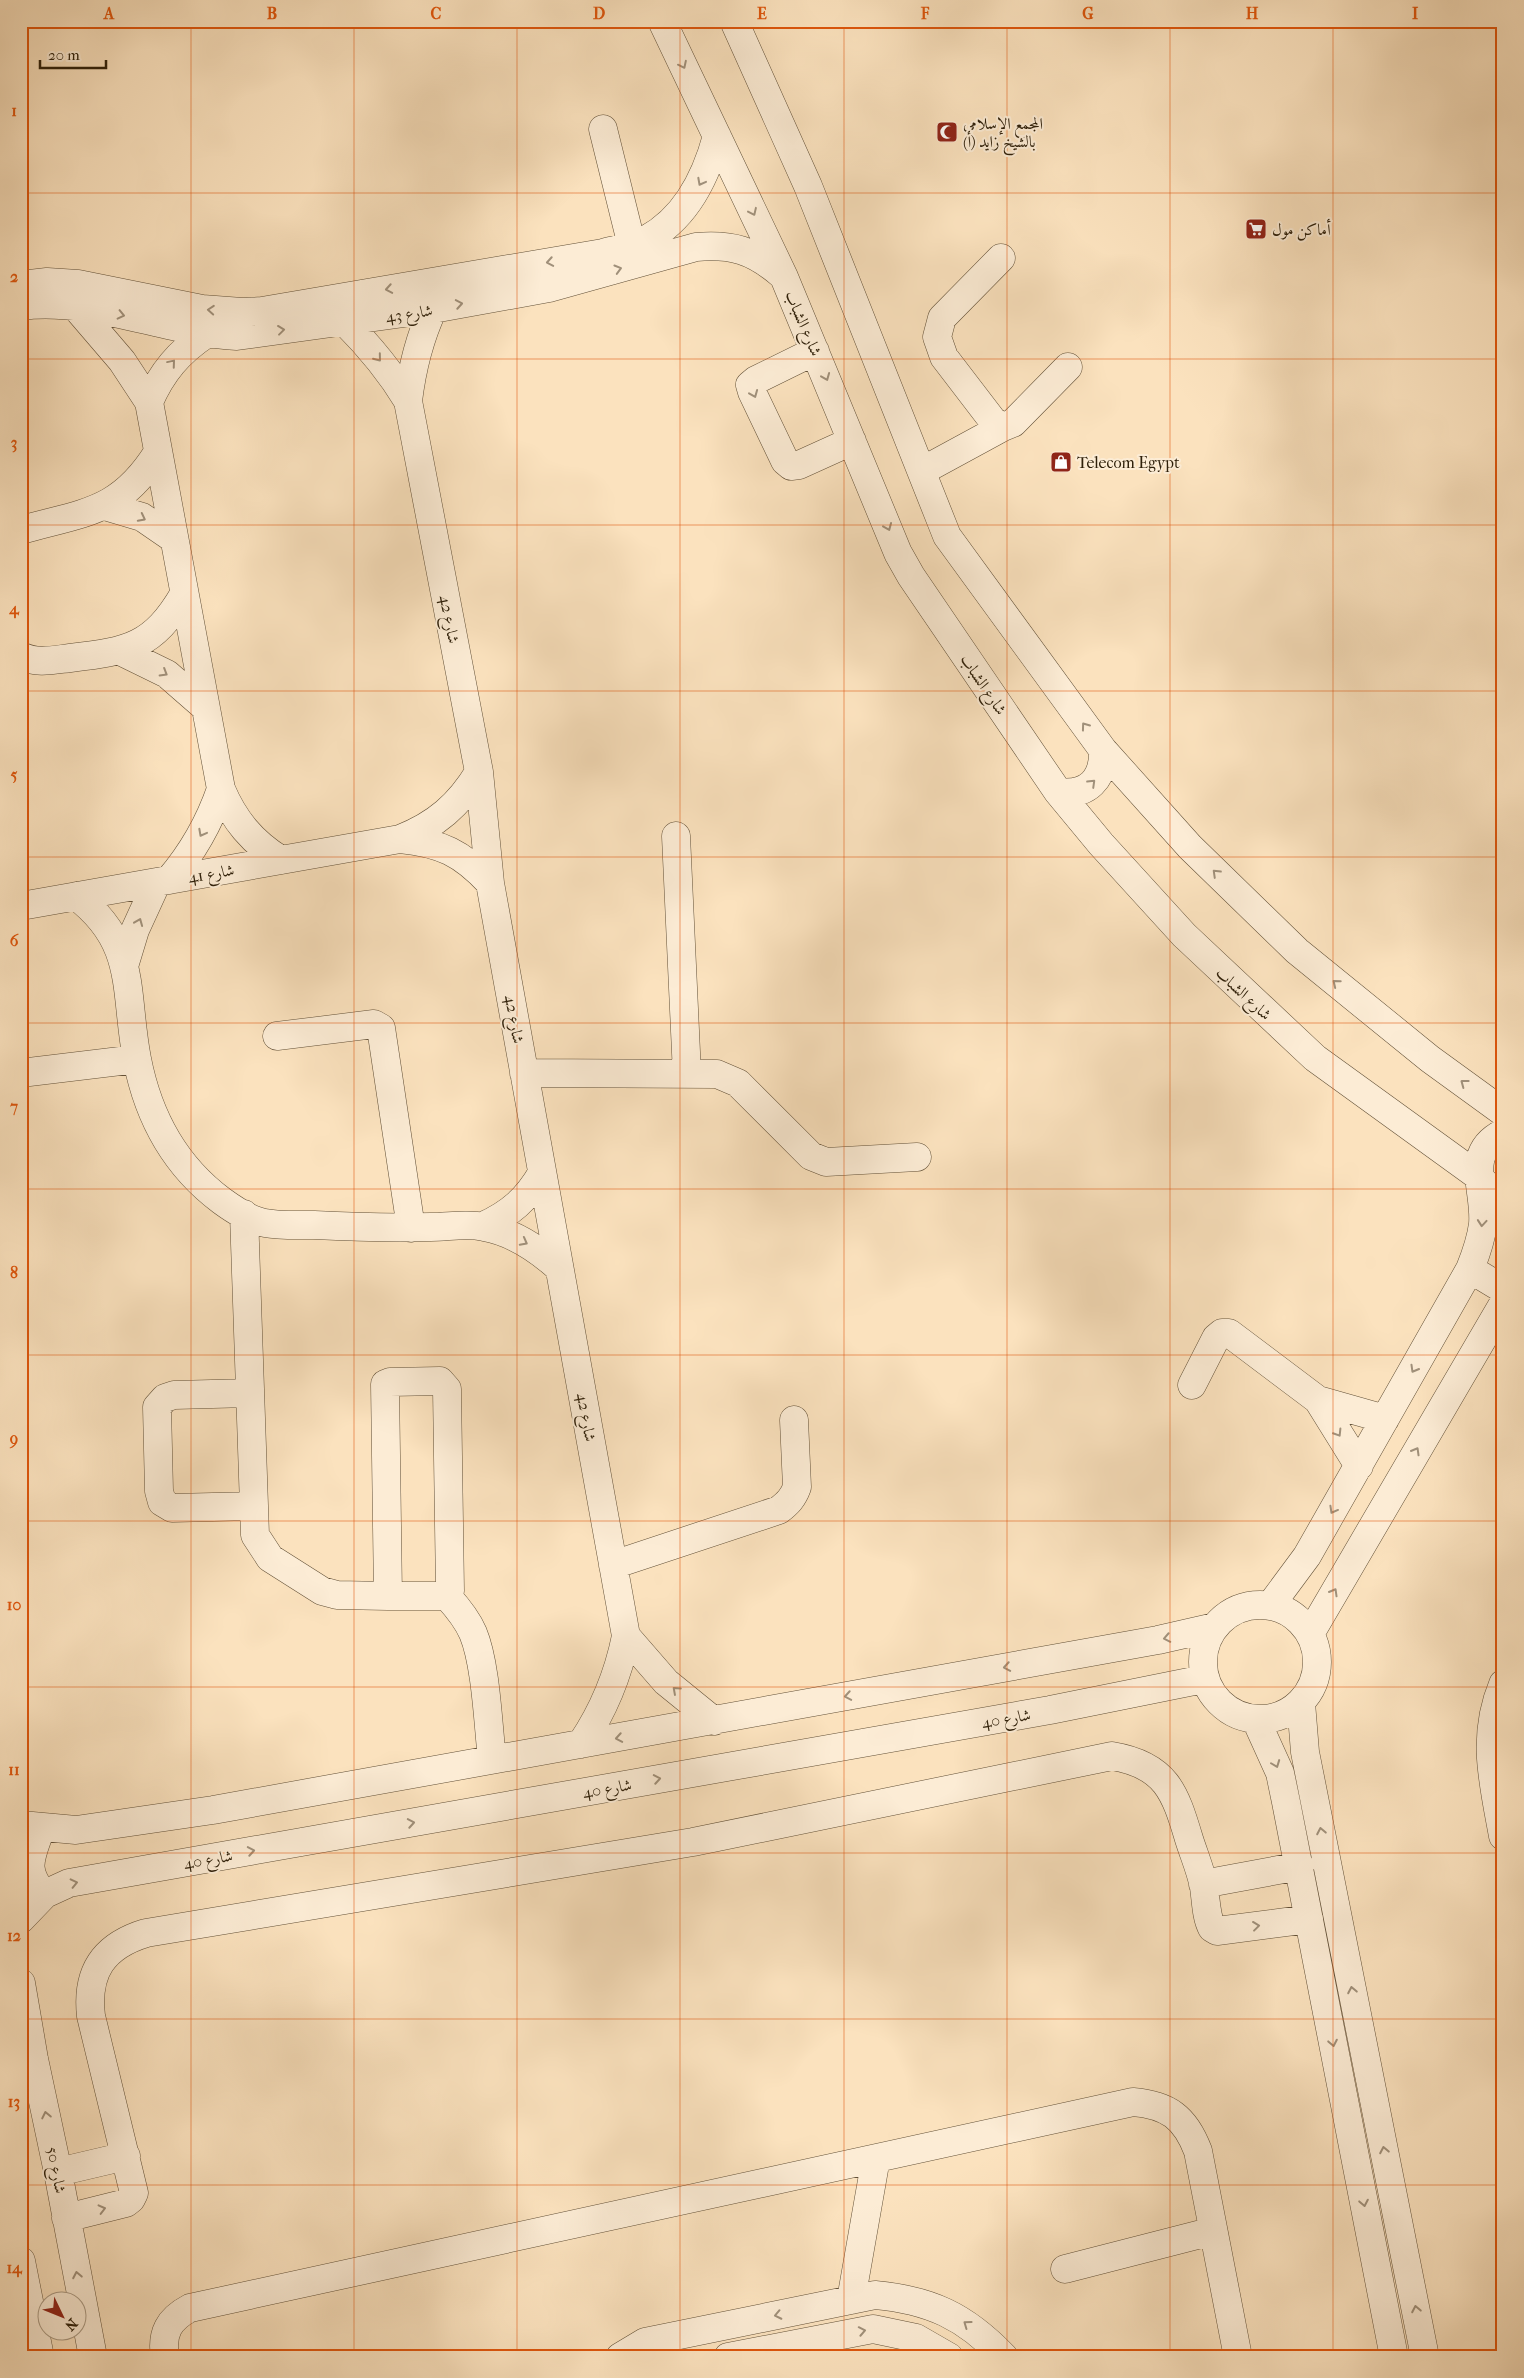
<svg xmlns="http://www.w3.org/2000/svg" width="1524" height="2378" viewBox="0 0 1524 2378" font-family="'IM FELL French Canon',Amiri,serif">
<rect width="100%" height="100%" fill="#fbe2be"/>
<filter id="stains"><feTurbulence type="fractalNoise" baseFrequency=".004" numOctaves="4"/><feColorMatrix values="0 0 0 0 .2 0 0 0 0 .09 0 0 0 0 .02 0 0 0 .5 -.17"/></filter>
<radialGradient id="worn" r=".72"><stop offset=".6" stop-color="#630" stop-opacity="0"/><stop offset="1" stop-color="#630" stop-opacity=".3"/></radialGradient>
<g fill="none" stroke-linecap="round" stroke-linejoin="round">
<g stroke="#625037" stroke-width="29">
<path id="minor" d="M 662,21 L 784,277 L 898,553 L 911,576 L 1058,792 L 1101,844 L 1184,935 L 1315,1058 L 1478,1176 L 1503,1202
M 734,21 L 808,186 L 947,536 L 1103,750 L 1190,847 L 1297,951 L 1430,1059 L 1503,1112
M 603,129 L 632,246
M 1001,258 L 942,318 L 937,337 L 944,357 L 993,421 L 1003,427 L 1013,423 L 1068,367
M 21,285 L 47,282 L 78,284 L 202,309 L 242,312 L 262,311 L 603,253 C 618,249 634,247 647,239 C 686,218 706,177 717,136
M 74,305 L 122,361 L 149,402 L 221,789 C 234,820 252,842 281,860
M 21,306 C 94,297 165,332 237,336 L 433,309 L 549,288 L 696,247 C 732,244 753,250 781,274
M 433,309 C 419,339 412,368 408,401 L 479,772 L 490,883 L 626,1636 C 618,1676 604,1710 581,1744
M 345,322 C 370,347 390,371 408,401
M 815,351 L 756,380 L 750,385 L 752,392 L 785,461 L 791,466 L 799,465 L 852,441
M 149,402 C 162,372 179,352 206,334
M 922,471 L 1003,427
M 105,506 L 142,517 L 174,539
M 21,530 C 85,512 120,513 158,452
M 120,651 L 167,674 L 206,708
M 21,656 C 37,664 53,660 70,658 C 129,651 153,647 184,594
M 1058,792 C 1088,796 1104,779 1103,750
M 676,836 L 687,1074
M 400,839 C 441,843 462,853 490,883
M 169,880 C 193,852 209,824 221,789
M 76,896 C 138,943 124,992 137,1059 C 148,1116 175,1166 222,1201 C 233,1209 252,1221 265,1223 C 281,1226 298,1225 314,1225 C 353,1227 392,1228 431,1227 C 448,1227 468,1223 484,1227 C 513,1232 538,1249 559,1268
M 21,906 L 400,839 C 436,825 459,805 479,772
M 125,963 L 135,930 L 157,882
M 277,1036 L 374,1024 L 381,1028 L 411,1228
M 29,1072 L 137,1059
M 524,1073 L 717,1074 L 738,1083 L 811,1156 L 826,1162 L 917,1157
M 244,1214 L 255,1535 L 270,1558 L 322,1591 L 337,1595 L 388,1596
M 483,1226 C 510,1214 527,1199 542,1173
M 1470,1269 L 1503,1289
M 440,1381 L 447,1389 L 450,1591 L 447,1596 L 388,1596 L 385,1384 L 390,1382 Z
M 1192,1385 L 1216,1338 L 1222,1333 L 1229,1333 L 1318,1400 L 1359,1466
M 250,1393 L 174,1395 L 165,1398 L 157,1407 L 159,1491 L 162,1502 L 172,1508 L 254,1506
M 1318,1400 L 1385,1419
M 613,1565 L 779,1510 C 788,1503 793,1498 797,1487 L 794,1420
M 447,1596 C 457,1607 467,1619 473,1633 C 486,1664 488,1724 492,1759
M1203 1662a57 57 0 1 1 114 0a57 57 0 1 1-114 0Z
M 1270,1606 L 1307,1556 L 1470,1269 C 1476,1254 1481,1240 1483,1224 C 1486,1190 1463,1153 1503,1133
M 1310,1634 L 1503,1304
M 626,1636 L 666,1682 L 714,1721
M 1503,1684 C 1481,1737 1493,1781 1503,1836
M 1301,1703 L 1305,1752 L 1425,2357
M 1256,1720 L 1280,1773 L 1286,1802 L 1394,2357
M 21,1825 L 76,1830 L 213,1810 L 1158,1640 L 1215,1627
M 41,1828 C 32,1855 21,1871 45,1894
M 1203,1884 L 1300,1866
M 21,1919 L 45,1894 L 69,1883 L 1050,1710 L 1204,1679
M 21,1983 L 34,2059 L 58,2172 L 93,2357
M 58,2172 L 126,2156
M 66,2218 L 126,2203 L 131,2199 L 134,2193 L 91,2016 C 86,1972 103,1946 146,1933 L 693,1842 L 1112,1756 C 1166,1765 1175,1792 1189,1839 C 1194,1855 1201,1871 1204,1887 C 1206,1900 1206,1917 1212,1928 L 1217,1931 L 1309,1919
M 21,2261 L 40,2357
M 1065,2269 L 1213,2231
M 851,2300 L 876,2158
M 165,2357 C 161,2333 169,2319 190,2308 L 1133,2102 C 1168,2105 1185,2117 1198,2151 L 1238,2357
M 620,2357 L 645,2342 L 875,2295 C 930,2300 965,2316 1004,2357
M 728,2357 L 873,2329 L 916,2338 L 949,2357"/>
</g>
<use href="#minor" stroke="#fcecd5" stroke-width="28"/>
</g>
<defs><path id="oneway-chevron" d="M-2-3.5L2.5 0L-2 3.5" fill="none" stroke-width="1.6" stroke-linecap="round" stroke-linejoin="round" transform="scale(1.25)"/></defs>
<g stroke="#a0907a">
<use href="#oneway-chevron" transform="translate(683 65) rotate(64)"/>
<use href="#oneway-chevron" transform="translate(701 182) rotate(118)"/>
<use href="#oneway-chevron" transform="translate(753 212) rotate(65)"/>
<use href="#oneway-chevron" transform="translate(550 262) rotate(170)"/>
<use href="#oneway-chevron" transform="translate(618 269) rotate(-16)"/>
<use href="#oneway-chevron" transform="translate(389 289) rotate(170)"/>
<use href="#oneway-chevron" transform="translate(459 304) rotate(-10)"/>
<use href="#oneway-chevron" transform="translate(211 310) rotate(-176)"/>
<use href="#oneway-chevron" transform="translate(121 315) rotate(13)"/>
<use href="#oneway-chevron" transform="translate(281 330) rotate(-7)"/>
<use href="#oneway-chevron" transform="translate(378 358) rotate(51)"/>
<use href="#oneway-chevron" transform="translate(172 363) rotate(-50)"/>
<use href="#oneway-chevron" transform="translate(826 377) rotate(68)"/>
<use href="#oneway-chevron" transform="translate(754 394) rotate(68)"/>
<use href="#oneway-chevron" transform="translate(142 518) rotate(27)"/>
<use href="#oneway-chevron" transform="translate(888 527) rotate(67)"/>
<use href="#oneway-chevron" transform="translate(164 673) rotate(31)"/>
<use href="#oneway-chevron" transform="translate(1085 726) rotate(-126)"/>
<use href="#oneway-chevron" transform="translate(1092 783) rotate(-44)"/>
<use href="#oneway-chevron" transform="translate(202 833) rotate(118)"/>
<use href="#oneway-chevron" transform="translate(1216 873) rotate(-136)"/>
<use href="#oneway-chevron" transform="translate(139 922) rotate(-68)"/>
<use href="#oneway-chevron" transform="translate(1336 983) rotate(-141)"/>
<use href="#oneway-chevron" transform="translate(1464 1083) rotate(-143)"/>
<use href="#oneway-chevron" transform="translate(1482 1223) rotate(95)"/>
<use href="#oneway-chevron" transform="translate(524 1242) rotate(28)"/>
<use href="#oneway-chevron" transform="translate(1414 1369) rotate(120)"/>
<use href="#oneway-chevron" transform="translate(1338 1433) rotate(58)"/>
<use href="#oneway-chevron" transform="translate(1416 1451) rotate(-60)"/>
<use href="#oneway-chevron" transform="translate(1333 1510) rotate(119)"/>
<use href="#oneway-chevron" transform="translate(1334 1592) rotate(-60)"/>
<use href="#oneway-chevron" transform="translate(1167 1638) rotate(169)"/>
<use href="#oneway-chevron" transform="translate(1007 1667) rotate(170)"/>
<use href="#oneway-chevron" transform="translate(676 1690) rotate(-138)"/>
<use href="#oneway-chevron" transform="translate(848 1696) rotate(170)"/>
<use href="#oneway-chevron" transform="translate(619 1738) rotate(170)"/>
<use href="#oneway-chevron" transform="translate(1276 1764) rotate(69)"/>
<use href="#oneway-chevron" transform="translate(657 1779) rotate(-10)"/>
<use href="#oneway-chevron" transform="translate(411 1823) rotate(-10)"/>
<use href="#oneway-chevron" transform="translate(1321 1831) rotate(-101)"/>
<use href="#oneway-chevron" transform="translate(251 1851) rotate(-10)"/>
<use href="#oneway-chevron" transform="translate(74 1883) rotate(-13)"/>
<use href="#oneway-chevron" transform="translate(1256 1926) rotate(-7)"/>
<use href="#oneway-chevron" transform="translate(1352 1990) rotate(-101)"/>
<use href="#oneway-chevron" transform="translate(1333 2043) rotate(79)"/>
<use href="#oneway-chevron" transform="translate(46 2115) rotate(-102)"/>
<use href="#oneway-chevron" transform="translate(1384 2150) rotate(-101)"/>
<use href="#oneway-chevron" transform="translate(1364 2203) rotate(79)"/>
<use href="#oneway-chevron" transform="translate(102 2209) rotate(-14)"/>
<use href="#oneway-chevron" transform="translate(77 2275) rotate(-101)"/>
<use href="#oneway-chevron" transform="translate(1416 2309) rotate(-101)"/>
<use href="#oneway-chevron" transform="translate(778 2315) rotate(168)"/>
<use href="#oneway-chevron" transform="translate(967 2324) rotate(-144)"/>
<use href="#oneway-chevron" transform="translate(862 2331) rotate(-11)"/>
</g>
<path fill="none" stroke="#df560c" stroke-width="1" stroke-opacity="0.55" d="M 191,21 L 191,2357M 354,21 L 354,2357M 517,21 L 517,2357M 680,21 L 680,2357M 844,21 L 844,2357M 1007,21 L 1007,2357M 1170,21 L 1170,2357M 1333,21 L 1333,2357M 21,193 L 1503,193M 21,359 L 1503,359M 21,525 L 1503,525M 21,691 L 1503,691M 21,857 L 1503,857M 21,1023 L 1503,1023M 21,1189 L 1503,1189M 21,1355 L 1503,1355M 21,1521 L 1503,1521M 21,1687 L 1503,1687M 21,1853 L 1503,1853M 21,2019 L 1503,2019M 21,2185 L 1503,2185"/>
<defs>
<g id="mosque-square" transform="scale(1.125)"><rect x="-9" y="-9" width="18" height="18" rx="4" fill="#8f2418" stroke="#fcecd5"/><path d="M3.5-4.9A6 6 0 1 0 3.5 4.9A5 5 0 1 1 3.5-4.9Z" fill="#fff"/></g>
<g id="supermarket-square" transform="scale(1.125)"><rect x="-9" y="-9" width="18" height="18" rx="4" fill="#8f2418" stroke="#fcecd5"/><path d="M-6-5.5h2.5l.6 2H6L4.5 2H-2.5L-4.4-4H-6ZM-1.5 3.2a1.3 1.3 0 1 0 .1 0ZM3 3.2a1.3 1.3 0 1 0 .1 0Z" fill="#fff"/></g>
<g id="shop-square" transform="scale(1.125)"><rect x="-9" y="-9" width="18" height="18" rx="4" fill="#8f2418" stroke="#fcecd5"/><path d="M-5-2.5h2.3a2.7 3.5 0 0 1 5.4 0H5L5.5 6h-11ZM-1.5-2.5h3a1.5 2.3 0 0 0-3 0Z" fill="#fff"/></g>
</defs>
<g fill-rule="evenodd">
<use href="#mosque-square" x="947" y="132"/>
<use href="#supermarket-square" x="1256" y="229"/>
<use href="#shop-square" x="1061" y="462"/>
</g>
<g text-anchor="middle" stroke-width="4" stroke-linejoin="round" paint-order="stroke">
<g font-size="16" fill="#2f200a" stroke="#fcecd5" text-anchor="start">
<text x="963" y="129">المجمع الإسلامي<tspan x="963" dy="18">(أ) بالشيخ زايد</tspan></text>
<text x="1272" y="235">أماكن مول</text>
<text x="1077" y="468">Telecom Egypt</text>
</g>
<g font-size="16" fill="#2f200a" stroke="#fcecd5">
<text transform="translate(409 313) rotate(-9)" y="6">شارع 43</text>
<text transform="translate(804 323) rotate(67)" y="6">شارع الشباب</text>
<text transform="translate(450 619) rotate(79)" y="6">شارع 42</text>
<text transform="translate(984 684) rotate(56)" y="6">شارع الشباب</text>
<text transform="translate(211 873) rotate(-10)" y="6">شارع 41</text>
<text transform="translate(1244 993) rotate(43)" y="6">شارع الشباب</text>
<text transform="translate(515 1019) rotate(80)" y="6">شارع 42</text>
<text transform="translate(587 1417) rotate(80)" y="6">شارع 42</text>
<text transform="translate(1006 1718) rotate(-10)" y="6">شارع 40</text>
<text transform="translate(607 1788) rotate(-10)" y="6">شارع 40</text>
<text transform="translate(208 1859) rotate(-10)" y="6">شارع 40</text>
<text transform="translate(57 2170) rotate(79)" y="6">شارع 50</text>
</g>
</g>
<rect width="1524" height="2378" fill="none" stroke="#fbe2be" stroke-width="55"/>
<g transform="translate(62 2316) rotate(133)"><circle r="24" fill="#fcecd5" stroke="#aa9a84"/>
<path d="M0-4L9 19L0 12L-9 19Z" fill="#8f2418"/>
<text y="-8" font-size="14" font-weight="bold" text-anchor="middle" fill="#2f200a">N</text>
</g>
<path d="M40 60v8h66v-8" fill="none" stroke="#2f200a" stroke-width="2.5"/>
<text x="48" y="60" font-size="15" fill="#2f200a" stroke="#fcecd5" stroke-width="4" paint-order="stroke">20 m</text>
<rect x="28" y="28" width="1468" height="2322" fill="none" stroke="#df560c" stroke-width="2"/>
<g font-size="16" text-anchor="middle" font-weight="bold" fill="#df560c">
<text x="109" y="19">A</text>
<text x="272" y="19">B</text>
<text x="436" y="19">C</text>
<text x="599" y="19">D</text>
<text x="762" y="19">E</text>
<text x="925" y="19">F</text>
<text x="1088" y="19">G</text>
<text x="1252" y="19">H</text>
<text x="1415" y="19">I</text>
<text x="14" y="116">1</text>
<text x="14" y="282">2</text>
<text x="14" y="448">3</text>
<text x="14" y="614">4</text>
<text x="14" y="780">5</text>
<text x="14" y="946">6</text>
<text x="14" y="1112">7</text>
<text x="14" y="1278">8</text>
<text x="14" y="1444">9</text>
<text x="14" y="1610">10</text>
<text x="14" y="1775">11</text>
<text x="14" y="1941">12</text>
<text x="14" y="2107">13</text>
<text x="14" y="2273">14</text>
</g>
<rect width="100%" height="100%" filter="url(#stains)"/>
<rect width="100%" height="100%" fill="url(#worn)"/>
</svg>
